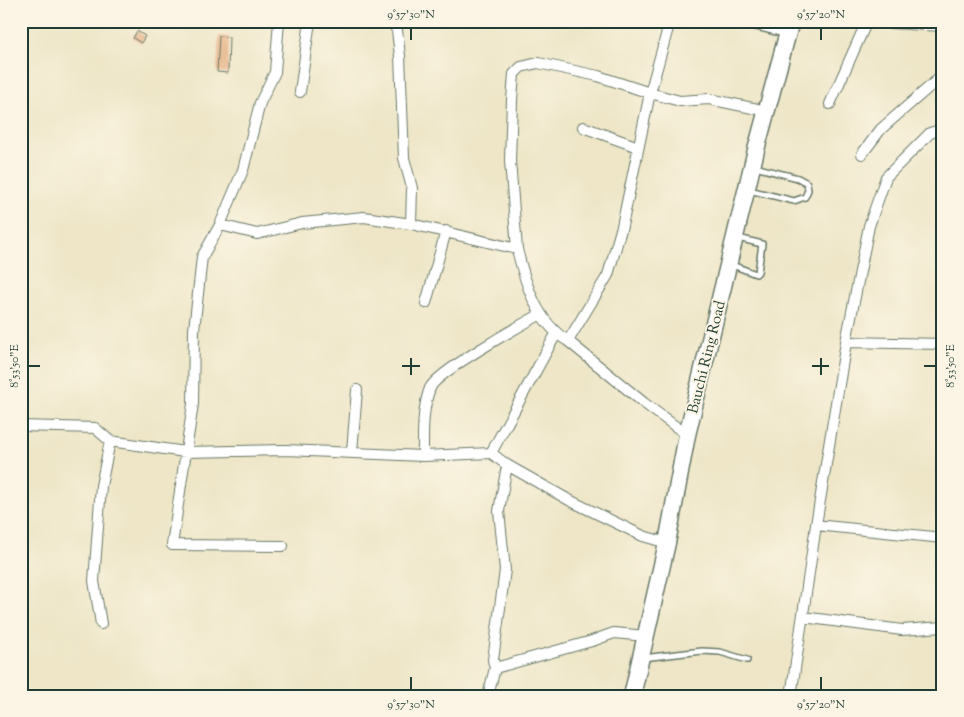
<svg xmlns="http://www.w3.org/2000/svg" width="964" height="717" viewBox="0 0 964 717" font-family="'Sorts Mill Goudy',serif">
<rect width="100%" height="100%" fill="#fcf5e5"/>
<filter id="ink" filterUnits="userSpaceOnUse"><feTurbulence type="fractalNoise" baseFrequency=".02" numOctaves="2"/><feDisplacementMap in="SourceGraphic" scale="10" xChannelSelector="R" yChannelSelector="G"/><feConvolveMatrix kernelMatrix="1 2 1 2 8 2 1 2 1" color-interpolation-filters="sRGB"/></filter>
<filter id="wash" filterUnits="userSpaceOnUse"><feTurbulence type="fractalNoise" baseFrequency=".0096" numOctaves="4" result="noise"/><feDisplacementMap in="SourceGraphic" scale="20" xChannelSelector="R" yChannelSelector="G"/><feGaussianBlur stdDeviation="1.12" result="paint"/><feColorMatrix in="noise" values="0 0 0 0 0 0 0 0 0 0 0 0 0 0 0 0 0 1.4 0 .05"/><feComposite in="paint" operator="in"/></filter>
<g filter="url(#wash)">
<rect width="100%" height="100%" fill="#eee6c7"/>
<g id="blocks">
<path fill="#e4ad80" d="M 137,31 L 145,36 L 141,43 L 133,38 Z
M 219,36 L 229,37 L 228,73 L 217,72 Z"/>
</g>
</g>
<g filter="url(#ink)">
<use href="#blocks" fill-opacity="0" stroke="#677867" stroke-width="1"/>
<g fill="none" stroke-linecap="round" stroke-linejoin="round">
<g stroke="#677867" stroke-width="8">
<path id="lane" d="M 732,21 L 784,34
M 749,190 L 794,201 L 805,197 L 808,190 L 807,183 L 798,178 L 755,167
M 732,265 L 756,274 L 758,272 L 762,244 L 738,238
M 643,658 L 702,651 L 720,652 L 747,660"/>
</g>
<g stroke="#677867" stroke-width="12">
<path id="street" d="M 279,21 L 275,72 L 260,103 L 243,170 L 220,225 L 202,257 L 194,330 L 193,404 L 172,545 L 283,546
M 391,21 L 397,30 L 400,56 L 404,158 L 412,188 L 411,224
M 855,21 L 943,26
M 300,92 L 310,21
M 830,104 L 867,21
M 583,127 L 638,147
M 862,154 L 881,129 L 943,75
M 220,225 L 257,234 L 302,223 L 364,217 L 411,224 L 517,249 C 525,283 537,323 568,341 L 644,403 L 687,435
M 517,249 L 510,161 L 512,100 L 514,74 L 521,67 L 538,63 L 598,76 L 650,93 L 680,101 L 709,99 L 767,111
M 426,303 L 446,231
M 568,341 L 608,275 L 622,226 L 650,93 L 670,21
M 846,342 L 943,344
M 21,426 L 95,428 L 110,441 L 185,452 L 286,450 L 423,456 L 491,453 L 507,465 L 569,500 L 643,536 L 667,543
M 352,452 L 357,390
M 491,453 L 556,334
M 423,456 C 423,434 422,409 430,388 C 437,372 521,325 541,314
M 816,525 L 943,538
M 803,617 L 902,630 L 943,627
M 101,624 L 94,581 L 101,486 L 110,441
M 495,668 L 493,660 L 505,570 L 499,511 L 507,465
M 488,696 L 495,668 L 592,641 L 614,633 L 646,636
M 791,696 L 816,525 L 846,342 L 869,226 L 886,177 L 930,133 L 943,129"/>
</g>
<g stroke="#677867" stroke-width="19">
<path id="primary" d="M 632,696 L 667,543 L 687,435 L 756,150 L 791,21"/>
</g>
<use href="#lane" stroke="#fff" stroke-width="5"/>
<use href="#street" stroke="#fff" stroke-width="10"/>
<use href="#primary" stroke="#fff" stroke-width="16"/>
</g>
</g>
<path fill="none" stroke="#1f3d34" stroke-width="2" d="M 411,28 L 411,40M 821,28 L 821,40M 411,358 L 411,375M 821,358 L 821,375M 28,366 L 40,366M 402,366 L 420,366M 812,366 L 829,366M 924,366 L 936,366M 411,677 L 411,690M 821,677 L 821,690"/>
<g text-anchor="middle" stroke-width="4" stroke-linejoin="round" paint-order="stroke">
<g font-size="15" fill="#1f3d34" stroke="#fcf5e5">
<text transform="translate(706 357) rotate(-76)" y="5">Bauchi Ring Road</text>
</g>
</g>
<rect width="964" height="717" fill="none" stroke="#fcf5e5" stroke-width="55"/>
<rect x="28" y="28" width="908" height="662" fill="none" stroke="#1f3d34" stroke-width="2"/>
<g font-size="12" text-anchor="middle" fill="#1f3d34">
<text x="411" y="18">9°57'30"N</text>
<text x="821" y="18">9°57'20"N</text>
<text transform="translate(950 366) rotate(-90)" y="4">8°53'50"E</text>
<text transform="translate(14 366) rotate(-90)" y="4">8°53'50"E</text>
<text x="411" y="708">9°57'30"N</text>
<text x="821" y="708">9°57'20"N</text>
</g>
</svg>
